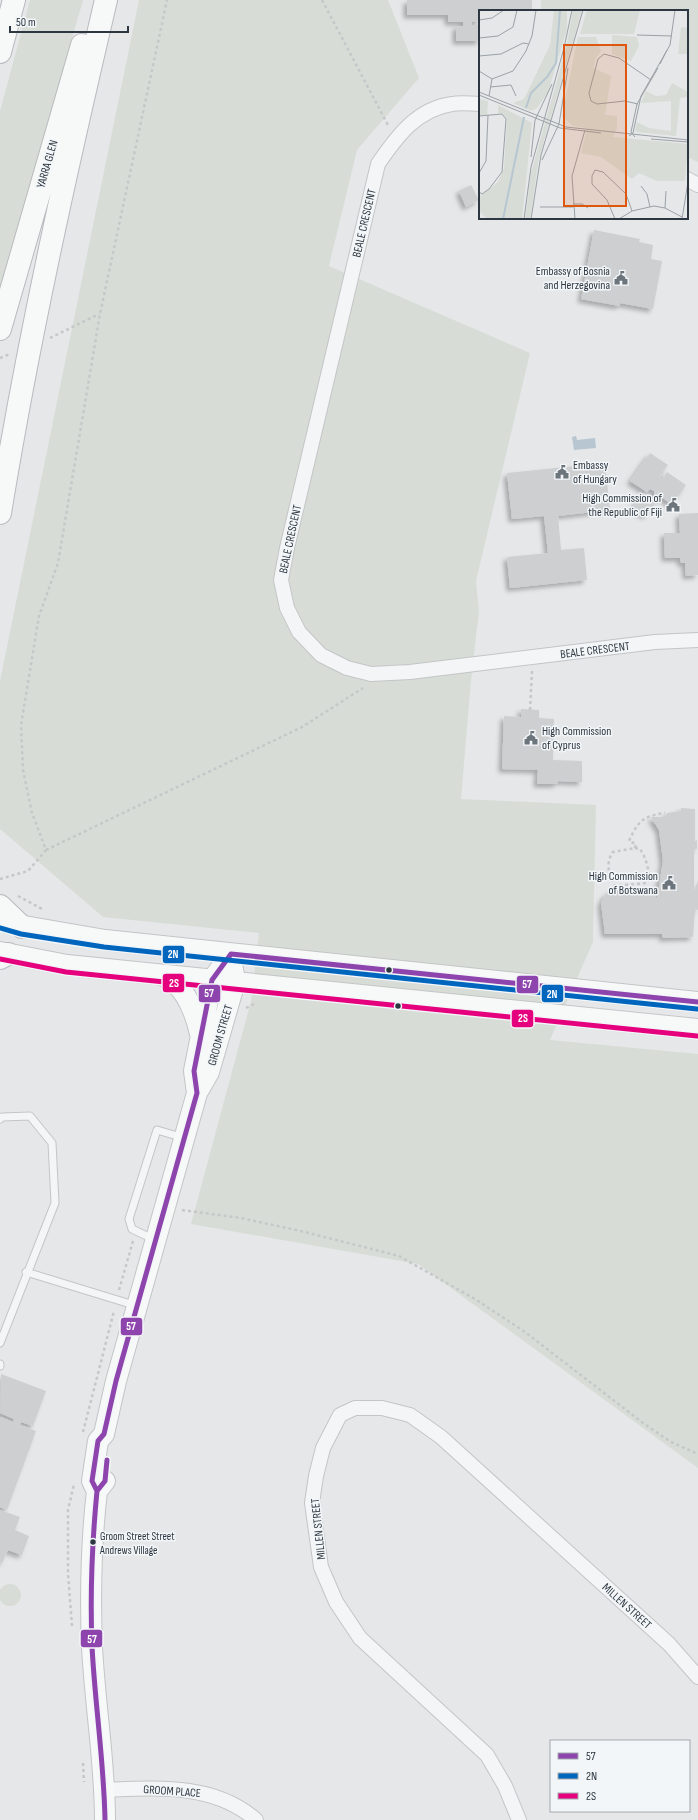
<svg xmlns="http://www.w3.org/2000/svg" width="698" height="1820" viewBox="0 0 698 1820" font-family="'Sofia Sans Condensed',sans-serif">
<defs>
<filter id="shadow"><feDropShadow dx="-3.5" dy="3.5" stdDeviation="2" flood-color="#0004"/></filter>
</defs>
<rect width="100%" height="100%" fill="#e5e7e9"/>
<path fill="#d7ddd6" d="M 30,0 L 83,0 L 0,290 L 0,111 Z
M 139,0 L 388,0 L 419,78 L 357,150 L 329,266 L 530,353 L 476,581 L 479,611 L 471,680 L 461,799 L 596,805 L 593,942 L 550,1040 L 698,1054 L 698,1468 L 418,1264 L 191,1224 L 251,1001 L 259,933 L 103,917 L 0,829 L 0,681 Z
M 541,0 L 698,0 L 698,162 L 687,157 L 687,11 L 541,11 Z
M-1 1595a11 11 0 1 1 22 0a11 11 0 1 1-22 0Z"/>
<path fill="#b7c6d1" d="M 576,436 L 577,440 L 595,438 L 596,448 L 574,450 L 572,437 Z"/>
<path fill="#cdcfd1" filter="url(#shadow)" d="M 407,0 L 532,0 L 532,11 L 480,11 L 480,22 L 472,22 L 472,25 L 480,25 L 480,41 L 456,41 L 456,26 L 463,26 L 463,22 L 448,22 L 448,15 L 407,15 Z
M 471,185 L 479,200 L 466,207 L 459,191 Z
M 594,230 L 640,239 L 639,242 L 653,245 L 651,259 L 662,261 L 653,309 L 620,303 L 620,306 L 581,299 Z
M 650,453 L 668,465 L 659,477 L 662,480 L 667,472 L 686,485 L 672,505 L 663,498 L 658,500 L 654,496 L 654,491 L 650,489 L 647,492 L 630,481 Z
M 605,463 L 610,510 L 558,516 L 561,550 L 584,548 L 587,580 L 510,588 L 507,557 L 548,553 L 544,516 L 512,519 L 507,473 Z
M 643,493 L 656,502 L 646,516 L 633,507 Z
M 698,513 L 698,575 L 686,576 L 685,563 L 681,563 L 680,558 L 665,558 L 664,533 L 680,533 L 679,514 Z
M 521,709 L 539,710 L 539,718 L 554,719 L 553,760 L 582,761 L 582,782 L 558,781 L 557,784 L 537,784 L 538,770 L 502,769 L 504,716 L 521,717 Z
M 681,808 L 695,809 L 695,841 L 697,840 L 697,849 L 694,849 L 694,891 L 698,880 L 698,910 L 695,909 L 693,937 L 663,938 L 662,934 L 605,934 L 601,903 L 605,895 L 614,889 L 646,889 L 653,892 L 657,899 L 663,861 L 659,830 L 651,817 L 666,817 L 667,813 L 681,811 Z
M 1,1374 L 46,1391 L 33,1426 L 21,1422 L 20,1425 L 36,1431 L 7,1510 L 0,1507 L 0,1417 L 13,1422 L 14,1419 L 0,1413 Z
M 0,1510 L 20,1517 L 15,1530 L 29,1536 L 22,1555 L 8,1550 L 2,1563 L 0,1562 Z"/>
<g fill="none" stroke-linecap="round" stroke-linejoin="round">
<g stroke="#c3c5c7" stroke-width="9">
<path id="lane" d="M 0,1119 L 2,1117 L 30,1116 L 52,1143 L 55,1203 L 0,1343
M 155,1240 L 132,1229 L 129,1219 L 157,1130 L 184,1138
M 26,1272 L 137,1306
M 0,1364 L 0,1366"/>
</g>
<g stroke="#c3c5c7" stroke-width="16">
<path id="street" d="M 480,104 C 471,104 461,102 452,104 C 417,109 397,136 378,164 L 287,548 L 281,580 L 287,608 L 299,632 L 321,655 L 347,668 L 371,674 L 410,672 L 655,642 L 698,640
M 687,179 L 698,185
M 105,1790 C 157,1788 214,1783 256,1820
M 519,1820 L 505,1786 L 487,1755 L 360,1638 L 336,1602 L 321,1567 L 312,1503 L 316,1476 L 323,1448 L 340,1415 L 355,1408 L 382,1408 L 410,1415 L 441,1437 L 669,1644 L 698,1677"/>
</g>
<g stroke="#c3c5c7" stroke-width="22">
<path id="secondary" d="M 7,923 L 105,940 L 698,1002
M 0,952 L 67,965 L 698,1029
M 161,975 C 166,977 172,979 175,983 C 189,996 196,1016 200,1034
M 197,1093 L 194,1071 L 212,980 L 220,969
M 105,1481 L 97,1491 C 91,1543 90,1594 92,1647 C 95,1705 105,1762 105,1820
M 97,1491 L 92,1481 L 98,1441 L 104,1434 L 116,1381 L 197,1093 L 209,1072 L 235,982 L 233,969"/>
</g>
<g stroke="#b8babe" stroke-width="24">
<path id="highway" d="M 0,52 L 14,0
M 0,329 L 82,45
M 0,513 C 28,341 66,170 106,0
M 0,906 L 22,927
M 0,958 L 8,954"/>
</g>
<path stroke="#c5c8c9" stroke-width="2.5" stroke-dasharray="3 3" stroke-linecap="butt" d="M 322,0 L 389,127
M 50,338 L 99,314
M 0,358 L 10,354
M 530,710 L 532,671
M 635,848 L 640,849 C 646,858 651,872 647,883 L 615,886 C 609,876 605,863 613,852 Z
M 635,848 L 636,844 L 629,841 C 638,821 643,816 665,813
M 46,850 L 302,727 L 363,688
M 0,879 L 28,871 L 46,850 L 32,813 L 23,770 L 21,725 L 39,616 L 58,563 L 100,314 L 167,0
M 18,896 L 44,910
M 246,1008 L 256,1003
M 182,1210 L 241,1218 L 305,1232 L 399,1256 L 475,1299 L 525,1332 L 643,1423 L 671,1442 L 698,1454
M 119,1290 L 133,1241
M 83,1432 L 114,1311
M 72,1626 L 68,1573 L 68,1510 L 74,1484
M 83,1763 L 84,1782"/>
<use href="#lane" stroke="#f4f5f6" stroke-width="7"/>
<use href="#street" stroke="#f4f5f6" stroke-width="14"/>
<use href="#secondary" stroke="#f7f8f8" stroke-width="20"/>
<use href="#highway" stroke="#f7f8f8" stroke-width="22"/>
<g stroke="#f3f6f8" stroke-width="8">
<path id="bus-1" d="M 97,1491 L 92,1481 L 98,1441 L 104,1434 L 116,1381 L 197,1093 L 194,1071 L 212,980 L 231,954 L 698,1002
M 105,1820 C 104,1762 95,1705 92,1646 C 90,1595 92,1543 97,1491 L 105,1481 L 107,1460"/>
</g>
<g stroke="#f3f6f8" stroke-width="8">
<path id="bus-2" d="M 0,928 L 21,934 L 104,947 L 697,1009"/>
</g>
<g stroke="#f3f6f8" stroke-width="8">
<path id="bus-3" d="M 0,959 L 66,972 L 697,1036"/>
</g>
<use href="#bus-1" stroke="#8e44ad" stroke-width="5"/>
<use href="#bus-2" stroke="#0065bd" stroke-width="5"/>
<use href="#bus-3" stroke="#e5007d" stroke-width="5"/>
</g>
<defs>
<g id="civic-bare" transform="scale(1.08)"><path d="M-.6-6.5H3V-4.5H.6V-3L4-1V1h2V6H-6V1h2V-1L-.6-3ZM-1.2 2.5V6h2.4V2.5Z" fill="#6d757c" stroke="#f3f6f8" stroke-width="2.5" paint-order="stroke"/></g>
</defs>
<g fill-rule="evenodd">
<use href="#civic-bare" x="621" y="278"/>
<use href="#civic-bare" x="562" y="472"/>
<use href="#civic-bare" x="673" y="505"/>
<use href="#civic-bare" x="531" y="738"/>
<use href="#civic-bare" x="669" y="883"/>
</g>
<g fill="#2d3741" stroke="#f3f6f8" stroke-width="1.5">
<circle cx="389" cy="970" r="3.5"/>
<circle cx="398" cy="1006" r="3.5"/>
<circle cx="93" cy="1542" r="3.5"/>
</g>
<g text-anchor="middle" stroke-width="3" stroke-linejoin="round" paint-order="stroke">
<g font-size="11" fill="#2d3741" stroke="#f3f6f8" text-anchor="start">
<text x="100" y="1540">Groom Street Street<tspan x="100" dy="14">Andrews Village</tspan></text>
</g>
<g font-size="12" fill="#2d3741" stroke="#f3f6f8">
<text transform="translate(47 164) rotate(-74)" y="4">YARRA GLEN</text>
<text transform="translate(364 223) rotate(-77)" y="4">BEALE CRESCENT</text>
<text transform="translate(290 539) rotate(-78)" y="4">BEALE CRESCENT</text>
<text transform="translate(595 650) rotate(-7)" y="4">BEALE CRESCENT</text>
<text transform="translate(220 1035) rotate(-74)" y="4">GROOM STREET</text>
<text transform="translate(318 1529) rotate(-96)" y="4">MILLEN STREET</text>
<text transform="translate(627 1606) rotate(42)" y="4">MILLEN STREET</text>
<text transform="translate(172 1791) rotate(4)" y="4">GROOM PLACE</text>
</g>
<g font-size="12" fill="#2d3741" stroke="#f3f6f8" text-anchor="end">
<text x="610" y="275">Embassy of Bosnia<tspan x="610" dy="14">and Herzegovina</tspan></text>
<text x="573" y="469" text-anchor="start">Embassy<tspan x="573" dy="14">of Hungary</tspan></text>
<text x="662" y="502">High Commission of<tspan x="662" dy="14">the Republic of Fiji</tspan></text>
<text x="542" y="735" text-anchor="start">High Commission<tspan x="542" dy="14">of Cyprus</tspan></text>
<text x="658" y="880">High Commission<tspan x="658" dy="14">of Botswana</tspan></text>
</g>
</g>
<g transform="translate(479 10)">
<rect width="209" height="209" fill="#e5e7e9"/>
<path d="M 75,0 L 88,0 L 88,19 L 69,82 L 58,98 L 52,101 L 34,93 L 45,89 L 71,35 ZM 94,0 L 103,0 L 60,148 L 51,209 L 46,209 L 52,163 L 87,38 ZM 108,0 L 161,0 L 155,24 L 101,24 ZM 202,17 L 209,18 L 209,44 L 199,44 ZM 133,25 L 158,27 L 160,36 L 152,51 L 133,44 ZM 99,27 L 117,27 L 122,41 L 117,48 L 114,58 L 132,66 L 126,105 L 138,106 L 138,118 L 134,127 L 209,134 L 206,171 L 178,171 L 160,163 L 153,169 L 122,147 L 102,143 L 108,118 L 94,116 L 83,106 ZM 193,73 L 209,82 L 209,87 L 201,88 L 197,126 L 158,122 L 156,120 L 158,112 L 170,118 L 192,121 L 192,91 L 162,93 L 167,81 L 177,86 L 187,85 ZM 0,89 L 9,91 L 8,105 L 0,105 ZM 19,95 L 53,113 L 43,209 L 8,209 L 0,201 L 0,187 L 19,172 L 25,158 L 28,109 L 23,103 L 19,103 Z" fill="#d7ddd6"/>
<path fill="none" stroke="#b7c6d1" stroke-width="2" d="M 47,98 L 52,83 L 68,67 L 77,53 L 81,0M 24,209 L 45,107"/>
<path fill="none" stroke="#9ba1a6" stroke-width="1" d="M 0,10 L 13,8 L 25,0M 158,25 L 193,26M 0,28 L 19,26 L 34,17 L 38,0M 0,46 L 22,44 L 44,33 L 50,34M 181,54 L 188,40M 0,61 L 13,69M 11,77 L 32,75 L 37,86M 0,82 L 87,117 L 209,130M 0,85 L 81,118 L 122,123M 10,86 L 13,69 L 34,61 L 47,41 L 53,26 L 57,0M 159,94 L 146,91 L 118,94 L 112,91 L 110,83 L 119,49 L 125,44 L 140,48 L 172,70M 0,106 L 23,104 L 27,109 L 23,162 L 10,179 L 3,184 L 0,182M 150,126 L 154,123 L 162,86 L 191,35 L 196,0M 156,127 L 152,122 L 158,94 L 179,58M 172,129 L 209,132M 52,147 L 56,110 L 73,74M 63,150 L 80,114 L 89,58M 0,163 L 7,151 L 9,105M 162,176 L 168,184 L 171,197M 94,194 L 103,194 L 109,198M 61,197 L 94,197M 186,198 L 187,181M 45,209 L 52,157 L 85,38 L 93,0M 52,209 L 62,145 L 104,0M 96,209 L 93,166 L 106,120M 136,209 L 128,190 L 113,174 L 113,166 L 116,160 L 124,162 L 147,184 L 153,201M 140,209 L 153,201 L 175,196 L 186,198 L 203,207M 203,209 L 209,172"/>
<path fill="#df570f" fill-opacity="0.15" stroke="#df570f" stroke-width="2" d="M 85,35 L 147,35 L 147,196 L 85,196 Z"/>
<rect width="209" height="209" fill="none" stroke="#2d3741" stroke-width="2"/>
</g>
<g stroke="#f3f6f8" stroke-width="1.5">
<rect x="162" y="945" width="23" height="19" rx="4" fill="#0065bd"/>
<rect x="162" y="973" width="23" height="20" rx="4" fill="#e5007d"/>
<rect x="516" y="975" width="23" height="19" rx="4" fill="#8e44ad"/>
<rect x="198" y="984" width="23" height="19" rx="4" fill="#8e44ad"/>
<rect x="541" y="984" width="23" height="19" rx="4" fill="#0065bd"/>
<rect x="511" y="1009" width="23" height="19" rx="4" fill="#e5007d"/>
<rect x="120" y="1317" width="23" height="19" rx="4" fill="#8e44ad"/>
<rect x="80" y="1629" width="23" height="19" rx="4" fill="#8e44ad"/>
</g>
<g font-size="11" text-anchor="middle" font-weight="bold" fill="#fff">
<text x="173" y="958">2N</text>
<text x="174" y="987">2S</text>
<text x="527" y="988">57</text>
<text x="209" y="997">57</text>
<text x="552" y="998">2N</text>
<text x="523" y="1022">2S</text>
<text x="131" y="1330">57</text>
<text x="92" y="1643">57</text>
</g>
<rect x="550" y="1740" width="140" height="72" fill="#f3f6f8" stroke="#a4aaaf"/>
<rect x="558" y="1753" width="20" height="6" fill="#8e44ad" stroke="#a4aaaf"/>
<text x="586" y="1760" font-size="12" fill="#2d3741">57</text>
<rect x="558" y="1773" width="20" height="6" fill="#0065bd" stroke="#a4aaaf"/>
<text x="586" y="1780" font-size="12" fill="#2d3741">2N</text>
<rect x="558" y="1793" width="20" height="6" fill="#e5007d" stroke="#a4aaaf"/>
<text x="586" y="1800" font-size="12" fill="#2d3741">2S</text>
<path d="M10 26v6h118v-6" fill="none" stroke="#2d3741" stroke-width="2"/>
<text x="16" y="26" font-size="12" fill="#2d3741" stroke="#f3f6f8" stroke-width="3" paint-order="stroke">50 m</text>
</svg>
